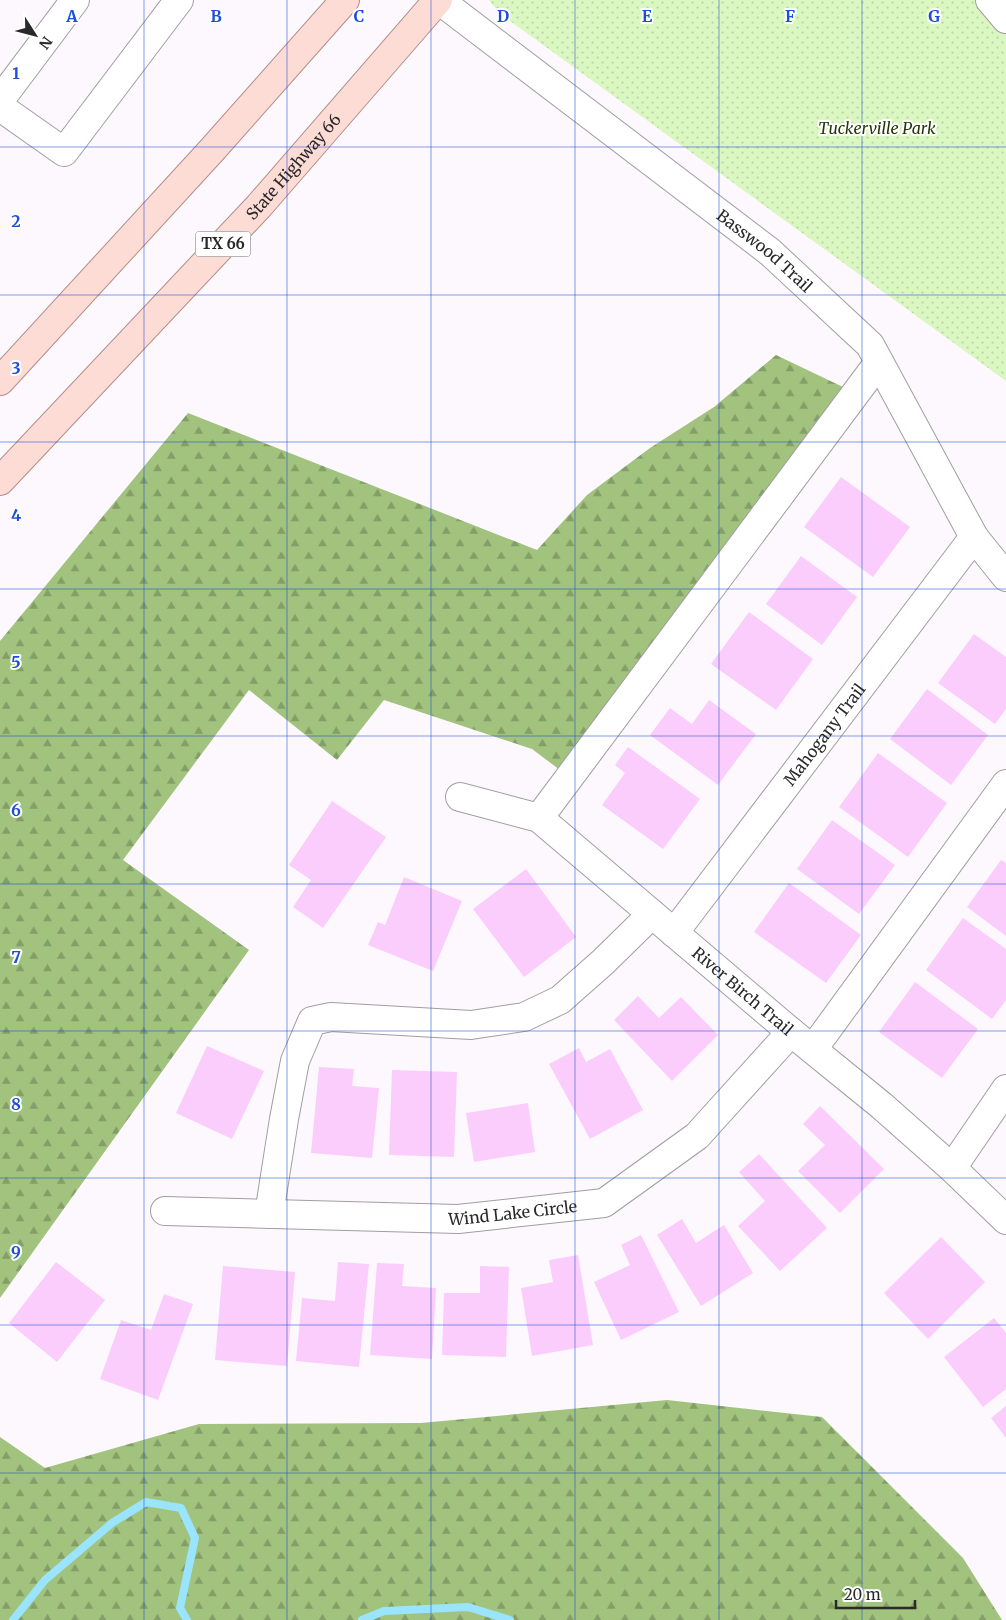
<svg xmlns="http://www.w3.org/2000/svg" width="1006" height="1620" viewBox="0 0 1006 1620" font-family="Merriweather,serif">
<defs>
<pattern id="forest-firs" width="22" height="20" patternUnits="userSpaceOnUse" patternTransform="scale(1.25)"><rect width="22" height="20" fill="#a1c37e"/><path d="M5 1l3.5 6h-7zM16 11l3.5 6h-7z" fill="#839e67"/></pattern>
<pattern id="park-dots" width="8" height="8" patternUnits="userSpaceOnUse" patternTransform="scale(1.25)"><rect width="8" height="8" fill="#dbf7c1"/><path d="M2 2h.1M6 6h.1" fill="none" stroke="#bcd4a6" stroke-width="1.8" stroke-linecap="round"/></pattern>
</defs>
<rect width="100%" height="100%" fill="#fdf8fd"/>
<path fill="url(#forest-firs)" d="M 776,355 L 843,387 L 560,770 L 532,749 L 384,700 L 337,760 L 249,690 L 123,860 L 249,950 L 0,1298 L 0,641 L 188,413 L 537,550 L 587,495 L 650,448 L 714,407 Z
M 667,1400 L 822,1417 L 963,1558 L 1002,1620 L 0,1620 L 0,1437 L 45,1468 L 199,1424 L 421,1423 Z"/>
<path fill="url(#park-dots)" d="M 489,0 L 1006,0 L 1006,381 L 499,13 Z"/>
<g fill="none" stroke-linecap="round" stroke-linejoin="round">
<path stroke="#9be4fd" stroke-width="8" d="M 13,1620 L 45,1580 L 112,1523 L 146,1502 L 181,1508 L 195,1538 L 180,1608 L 187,1620
M 362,1620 L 384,1611 L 468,1607 L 510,1620"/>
</g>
<path fill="#fbcdfc" d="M 841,477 L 910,527 L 873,577 L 804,527 Z
M 801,556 L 857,597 L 822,645 L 766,604 Z
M 749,612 L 813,659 L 776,710 L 711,664 Z
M 974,634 L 1006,657 L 1006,709 L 995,724 L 938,683 Z
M 927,689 L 988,735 L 951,785 L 890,739 Z
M 709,700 L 756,734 L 718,785 L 650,735 L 670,708 L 692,724 Z
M 628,747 L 700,799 L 663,849 L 602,805 L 625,773 L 615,765 Z
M 878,753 L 947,803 L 908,857 L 839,807 Z
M 332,801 L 386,837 L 323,928 L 293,907 L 311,880 L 289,865 Z
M 832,820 L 895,865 L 859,914 L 797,869 Z
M 1001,860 L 1006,863 L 1006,936 L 967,907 Z
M 526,869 L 576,937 L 524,977 L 473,909 Z
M 404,877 L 462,901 L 433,971 L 368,945 L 378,922 L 385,925 Z
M 789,883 L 861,935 L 826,983 L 754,932 Z
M 963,918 L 1006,949 L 1006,1000 L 992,1019 L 926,970 Z
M 915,982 L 978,1029 L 942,1078 L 879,1032 Z
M 638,996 L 659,1018 L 681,997 L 718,1035 L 672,1081 L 614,1020 Z
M 207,1046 L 264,1071 L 232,1139 L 176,1113 Z
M 579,1048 L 586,1062 L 610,1049 L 643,1110 L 590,1139 L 549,1064 Z
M 319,1067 L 354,1069 L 352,1086 L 379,1088 L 372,1158 L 311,1153 Z
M 392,1070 L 457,1072 L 454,1157 L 389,1155 Z
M 528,1103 L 535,1152 L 474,1162 L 466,1113 Z
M 820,1106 L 884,1169 L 840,1213 L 798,1171 L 825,1145 L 803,1124 Z
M 759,1154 L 827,1228 L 780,1271 L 738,1226 L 765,1201 L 739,1172 Z
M 682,1219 L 696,1243 L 724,1225 L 753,1273 L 701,1306 L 657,1235 Z
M 641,1235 L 679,1312 L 621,1340 L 594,1282 L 630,1265 L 621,1245 Z
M 941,1237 L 985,1282 L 928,1339 L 884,1293 Z
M 578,1255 L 593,1345 L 532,1356 L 521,1288 L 553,1282 L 549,1260 Z
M 56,1262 L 105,1300 L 57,1362 L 9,1323 Z
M 338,1262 L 369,1264 L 359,1367 L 296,1361 L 302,1298 L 335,1301 Z
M 377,1263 L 404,1264 L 402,1286 L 436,1288 L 432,1359 L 370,1355 Z
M 223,1266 L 295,1272 L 287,1366 L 215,1360 Z
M 480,1266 L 509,1267 L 506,1357 L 442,1355 L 444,1293 L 480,1293 Z
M 164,1294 L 193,1304 L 158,1400 L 100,1379 L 121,1320 L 151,1330 Z
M 994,1318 L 1006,1333 L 1006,1389 L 983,1407 L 944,1357 Z
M 1006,1406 L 1006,1438 L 991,1418 Z"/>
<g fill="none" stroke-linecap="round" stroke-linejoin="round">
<g stroke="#a19da1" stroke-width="30">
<g id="minor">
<path id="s1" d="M 439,0 L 770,252 L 870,345 L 974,537 L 1006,577"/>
<path d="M 990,0 L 1006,19"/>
<path d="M 0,100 L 75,0"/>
<path d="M 0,107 L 64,152 L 179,0"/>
<path id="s2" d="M 460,797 L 539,818 L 791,1032 L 882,1106 L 952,1168 L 1006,1220"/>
<path d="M 539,818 L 879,362"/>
<path id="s3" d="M 674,933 L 974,537"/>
<path d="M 813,1049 L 1006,784"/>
<path d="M 952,1168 L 1006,1089"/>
<path id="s4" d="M 165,1211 L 458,1219 L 604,1203 L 697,1136 L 791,1032"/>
<path d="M 269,1214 L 284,1119 L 295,1061 L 312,1021 L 331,1017 L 471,1025 L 524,1017 L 560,1000 L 603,962 L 652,914"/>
</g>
</g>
<g stroke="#b28e87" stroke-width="30">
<g id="major">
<path d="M 0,381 L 212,150 L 345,0"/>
<path id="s5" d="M 0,481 L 259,206 L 438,0"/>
</g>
</g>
<use href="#minor" stroke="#fff" stroke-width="28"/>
<use href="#major" stroke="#fddcd5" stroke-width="28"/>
</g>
<path fill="none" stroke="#1d4ed8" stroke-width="1" stroke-opacity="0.55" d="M 144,0 L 144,1620M 287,0 L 287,1620M 431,0 L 431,1620M 575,0 L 575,1620M 719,0 L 719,1620M 862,0 L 862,1620M 0,147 L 1006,147M 0,295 L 1006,295M 0,442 L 1006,442M 0,589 L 1006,589M 0,736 L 1006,736M 0,884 L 1006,884M 0,1031 L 1006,1031M 0,1178 L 1006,1178M 0,1325 L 1006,1325M 0,1473 L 1006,1473"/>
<g text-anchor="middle" stroke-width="4" stroke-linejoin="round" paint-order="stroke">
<rect fill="#fff" stroke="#6a696a" stroke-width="1" x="195.5" y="231.5" width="55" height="25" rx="4"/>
<g font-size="15" font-weight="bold" fill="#2a292a">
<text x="223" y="249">TX 66</text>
</g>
<g font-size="16" font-style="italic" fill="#233805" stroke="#fff">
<text x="877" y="134">Tuckerville Park</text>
</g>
<g font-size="16" fill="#2a292a" stroke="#fff">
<text dy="6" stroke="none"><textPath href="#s5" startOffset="430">State Highway 66</textPath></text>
<text dy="6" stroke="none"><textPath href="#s1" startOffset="411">Basswood Trail</textPath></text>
<text dy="6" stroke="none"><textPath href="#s3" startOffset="249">Mahogany Trail</textPath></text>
<text dy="6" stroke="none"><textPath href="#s2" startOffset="349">River Birch Trail</textPath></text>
<text dy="6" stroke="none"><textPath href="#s4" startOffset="348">Wind Lake Circle</textPath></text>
</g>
</g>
<g font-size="16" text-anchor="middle" font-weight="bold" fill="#1d4ed8" stroke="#fff" stroke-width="4" stroke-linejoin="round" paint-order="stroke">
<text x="72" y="22">A</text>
<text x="216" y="22">B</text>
<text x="359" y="22">C</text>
<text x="503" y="22">D</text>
<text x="647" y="22">E</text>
<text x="790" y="22">F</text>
<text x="934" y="22">G</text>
<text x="16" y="79">1</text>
<text x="16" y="227">2</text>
<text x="16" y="374">3</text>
<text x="16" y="521">4</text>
<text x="16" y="668">5</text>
<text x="16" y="816">6</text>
<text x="16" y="963">7</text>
<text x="16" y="1110">8</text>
<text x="16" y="1258">9</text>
</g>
<g transform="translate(35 35) rotate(126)" stroke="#ffffff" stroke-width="4" paint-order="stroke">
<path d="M0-4L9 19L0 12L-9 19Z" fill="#2a292a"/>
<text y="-8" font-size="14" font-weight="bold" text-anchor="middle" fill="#2a292a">N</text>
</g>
<path d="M836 1600v8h79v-8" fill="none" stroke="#2a292a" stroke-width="2.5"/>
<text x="844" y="1600" font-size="15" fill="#2a292a" stroke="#ffffff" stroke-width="4" paint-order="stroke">20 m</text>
</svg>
